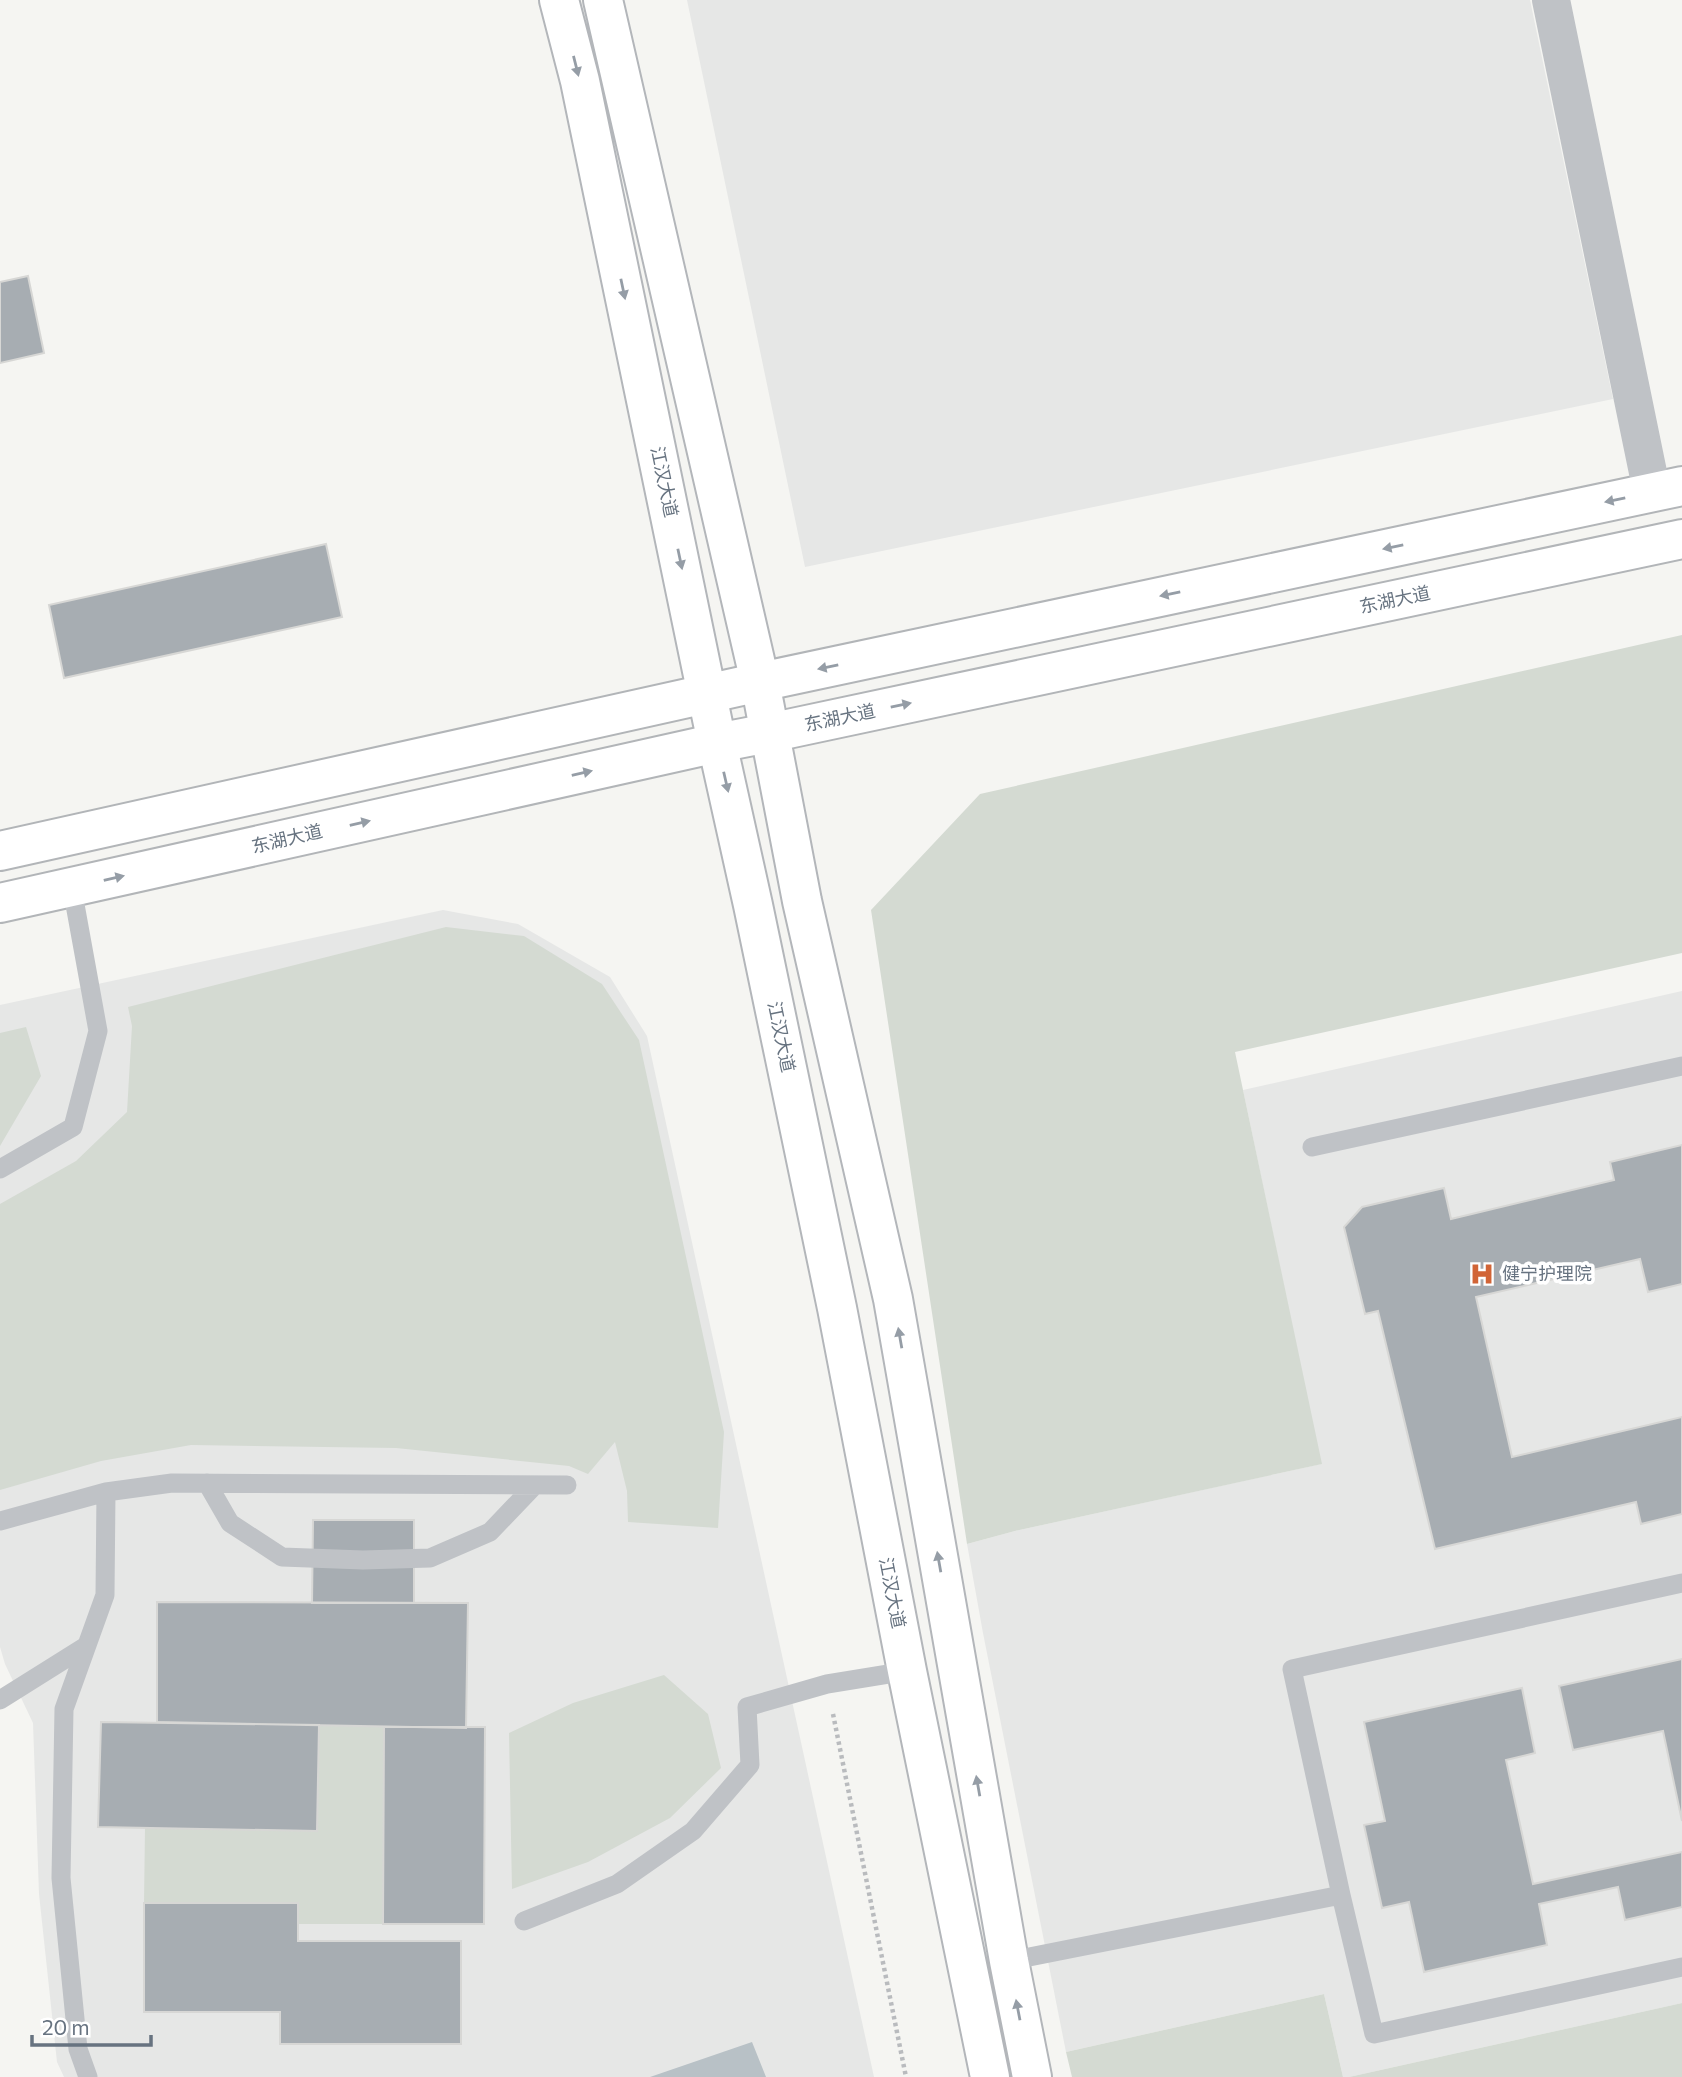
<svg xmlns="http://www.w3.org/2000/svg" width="1682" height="2077" viewBox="0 0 1682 2077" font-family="Commissioner,'Noto Sans SC',sans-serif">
<rect width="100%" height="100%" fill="#f5f5f2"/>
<path fill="#e6e7e6" d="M 687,0 L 1530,0 L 1613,399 L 805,567 Z
M 443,910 L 518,924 L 610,977 L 647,1036 L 874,2077 L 64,2077 L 57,2062 L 39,1894 L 33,1723 L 5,1664 L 0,1647 L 0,1005 Z
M 1682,991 L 1682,2003 L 1349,2077 L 1343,2077 L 1324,1994 L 1066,2052 L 983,1633 L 967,1544 L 1015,1531 L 1321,1464 L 1243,1090 Z"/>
<path fill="#d4dad2" d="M 1682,635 L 1682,953 L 1235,1052 L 1322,1464 L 1015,1531 L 967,1544 L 871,910 L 980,794 Z
M 446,927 L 524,936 L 602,984 L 639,1040 L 724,1432 L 718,1528 L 628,1522 L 627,1491 L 615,1442 L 588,1474 L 569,1466 L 396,1448 L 191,1445 L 101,1461 L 0,1490 L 0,1204 L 76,1161 L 127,1112 L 132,1026 L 128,1007 Z
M 26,1027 L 41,1076 L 0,1146 L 0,1033 Z
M 664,1675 L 708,1714 L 721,1768 L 670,1818 L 588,1862 L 512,1889 L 509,1733 L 573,1703 Z
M 319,1725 L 384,1727 L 383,1924 L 298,1924 L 297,1903 L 144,1903 L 145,1828 L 316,1831 Z
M 1324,1994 L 1343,2077 L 1072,2077 L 1066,2052 Z
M 1682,2003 L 1682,2077 L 1349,2077 Z"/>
<path fill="#b8c1c6" d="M 752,2042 L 766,2077 L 650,2077 Z"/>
<path fill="#a7adb2" stroke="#d7d7d5" stroke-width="2" d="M 28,276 L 44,353 L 0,363 L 0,282 Z
M 326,544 L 342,617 L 64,678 L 49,605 Z
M 1682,1145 L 1682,1284 L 1648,1292 L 1640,1259 L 1476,1297 L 1512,1457 L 1682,1417 L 1682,1514 L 1641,1524 L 1636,1502 L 1435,1549 L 1378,1311 L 1365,1314 L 1344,1227 L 1362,1207 L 1444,1188 L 1451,1219 L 1614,1180 L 1610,1162 Z
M 313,1520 L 414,1520 L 414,1603 L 312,1603 Z
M 157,1602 L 468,1603 L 466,1728 L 157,1722 Z
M 1682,1659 L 1682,1821 L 1663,1731 L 1573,1750 L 1559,1686 Z
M 1522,1688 L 1535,1753 L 1506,1760 L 1533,1884 L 1682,1852 L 1682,1907 L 1625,1920 L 1618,1887 L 1539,1904 L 1547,1945 L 1424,1972 L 1409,1902 L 1382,1908 L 1364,1825 L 1385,1821 L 1364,1722 Z
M 101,1722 L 319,1725 L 317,1831 L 98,1827 Z
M 384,1727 L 485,1727 L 484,1924 L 383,1924 Z
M 144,1903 L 298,1903 L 298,1941 L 461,1941 L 461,2044 L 280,2044 L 280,2012 L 144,2012 Z"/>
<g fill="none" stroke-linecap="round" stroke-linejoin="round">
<g stroke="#b3b6ba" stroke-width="42">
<path id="primary" d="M 559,0 L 580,81 L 717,743 L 753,905 L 837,1308 L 907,1671 L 990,2077
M 603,0 L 760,682 L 802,901 L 893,1299 L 1009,1961 L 1032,2077"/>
</g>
<g stroke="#b2b5b8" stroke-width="42">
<path id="trunk" d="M 0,851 L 760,682 L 1682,486
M 0,903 L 717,743 L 769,733 L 1682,539"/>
</g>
<path stroke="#b9bbbe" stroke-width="4.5" stroke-dasharray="3.5 3.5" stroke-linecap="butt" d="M 833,1714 L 906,2077"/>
<path stroke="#bfc2c6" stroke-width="19" d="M 1312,1147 L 1682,1066
M 0,1169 L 73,1127 L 98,1031 L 72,888
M 207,1483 L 230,1523 L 282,1557 L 363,1560 L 430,1558 L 490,1532 L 535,1485
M 0,1521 L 106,1492 L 172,1483 L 567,1485
M 1682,1583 L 1292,1669 L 1341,1895 L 1374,2034 L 1682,1967
M 0,1700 L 86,1646
M 524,1921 L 617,1884 L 693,1831 L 750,1765 L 747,1707 L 827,1684 L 907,1671
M 1009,1961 L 1341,1895
M 88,2077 L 78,2049 L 61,1878 L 64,1709 L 105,1595 L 106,1492"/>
<path stroke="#bfc2c6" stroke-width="38" d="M 1551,0 L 1652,492"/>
<use href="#primary" stroke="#fff" stroke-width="38"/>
<use href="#trunk" stroke="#fff" stroke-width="38"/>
</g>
<defs><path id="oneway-solid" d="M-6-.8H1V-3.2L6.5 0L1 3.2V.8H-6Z" transform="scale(1.75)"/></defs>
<g fill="#959da6">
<use href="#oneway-solid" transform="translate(576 66) rotate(76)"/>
<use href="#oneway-solid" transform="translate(623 289) rotate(78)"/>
<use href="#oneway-solid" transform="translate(1615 500) rotate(168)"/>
<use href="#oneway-solid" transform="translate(1393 547) rotate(168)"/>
<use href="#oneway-solid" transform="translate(680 559) rotate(78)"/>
<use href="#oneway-solid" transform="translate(1170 594) rotate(168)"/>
<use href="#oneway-solid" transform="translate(828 667) rotate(168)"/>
<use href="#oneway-solid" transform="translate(901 705) rotate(-12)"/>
<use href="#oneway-solid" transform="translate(582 773) rotate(-13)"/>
<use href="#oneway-solid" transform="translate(726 782) rotate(77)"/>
<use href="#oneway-solid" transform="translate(360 823) rotate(-13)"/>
<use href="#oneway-solid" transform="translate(114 878) rotate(-13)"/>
<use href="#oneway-solid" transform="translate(900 1338) rotate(-100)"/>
<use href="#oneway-solid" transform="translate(939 1562) rotate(-100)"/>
<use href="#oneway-solid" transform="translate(978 1786) rotate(-100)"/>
<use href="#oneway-solid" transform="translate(1018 2010) rotate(-101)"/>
</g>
<defs>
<g id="hospital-bare" transform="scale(1.89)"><path d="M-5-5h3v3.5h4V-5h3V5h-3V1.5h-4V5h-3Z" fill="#d16436" stroke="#fff" stroke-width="2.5" paint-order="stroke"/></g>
</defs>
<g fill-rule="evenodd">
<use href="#hospital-bare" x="1482" y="1274"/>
</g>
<g text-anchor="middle" stroke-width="7" stroke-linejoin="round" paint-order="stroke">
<g font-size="18" fill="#677380" stroke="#fff">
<text transform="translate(664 482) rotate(78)" y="6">江汉大道</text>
<text transform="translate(1395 600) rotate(-12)" y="6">东湖大道</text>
<text transform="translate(840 718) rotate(-12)" y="6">东湖大道</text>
<text transform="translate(287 839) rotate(-13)" y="6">东湖大道</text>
<text transform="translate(781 1037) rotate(78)" y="6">江汉大道</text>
<text transform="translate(892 1593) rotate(79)" y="6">江汉大道</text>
</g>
<g font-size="18" fill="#677380" stroke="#fff" text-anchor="start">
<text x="1502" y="1280">健宁护理院</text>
</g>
</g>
<path d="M32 2035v10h119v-10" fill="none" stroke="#677380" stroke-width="3.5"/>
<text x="42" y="2035" font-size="21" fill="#677380" stroke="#ffffff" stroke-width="5" paint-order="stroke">20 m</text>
</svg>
